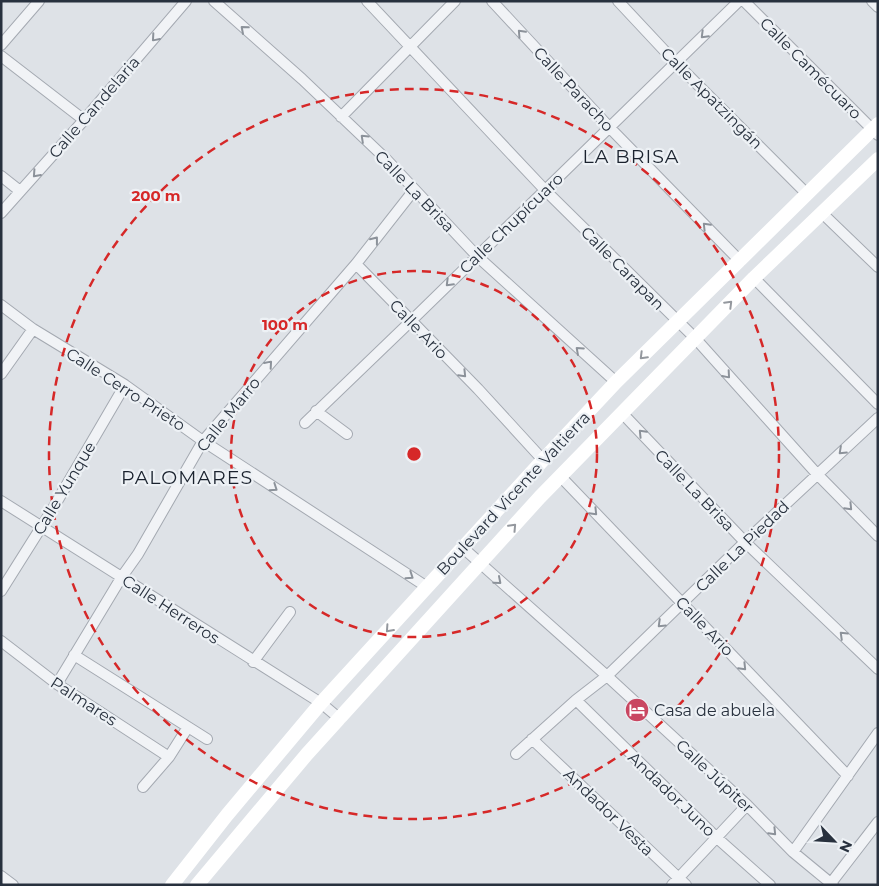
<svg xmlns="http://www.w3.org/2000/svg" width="879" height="886" viewBox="0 0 879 886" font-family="Montserrat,sans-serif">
<rect width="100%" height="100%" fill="#dee2e7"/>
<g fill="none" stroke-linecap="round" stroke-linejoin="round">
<g stroke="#a4a9b1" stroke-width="12">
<path id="minor" d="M 214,1 L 302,79 L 386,159 L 477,256 L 616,382
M 367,1 L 545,190 L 695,338 L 817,474 L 878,536
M 492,1 L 610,128 L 740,261
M 618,1 L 676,63 L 807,194
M 744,1 L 878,135
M 872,1 L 878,7
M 1,45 L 39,1
M 1,56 L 84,120
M 341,117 L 455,1
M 1,176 L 20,191
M 1,213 L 84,120 L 186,1
M 822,213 L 878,267
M 356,264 L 478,389 L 543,460
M 754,278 L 878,404
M 1,305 L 33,329 L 125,385 L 203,441 L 427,587
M 1,374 L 33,329
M 316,411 L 347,434
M 622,413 L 745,542 L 878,669
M 305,423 L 411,321 L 739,1
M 561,477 L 848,776
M 1,501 L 321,703 L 340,719
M 462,547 L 607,676 L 747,805 L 793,852 L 833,885
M 1,591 L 52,510 L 125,385
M 1,641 L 57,684 L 169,757
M 74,655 L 207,739
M 253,662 L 290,612
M 57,684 L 121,578 L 138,554 L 203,441 L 356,264 L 414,190
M 576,700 L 717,838 L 770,885
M 532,739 L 686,885
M 516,754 L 576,700 L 607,676 L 745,542 L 878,418
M 143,787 L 169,757 L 188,727
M 793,852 L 878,733
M 1,876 L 13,885
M 831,883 L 878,822
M 672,885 L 747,805"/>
</g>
<use href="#minor" stroke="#f1f3f6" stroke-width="10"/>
<path stroke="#fff" stroke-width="14" d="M 172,885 L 227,815 L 321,703 L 543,460 L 616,382 L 878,124
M 197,885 L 307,754 L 540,497 L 754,278 L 878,159"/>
</g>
<defs><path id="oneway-chevron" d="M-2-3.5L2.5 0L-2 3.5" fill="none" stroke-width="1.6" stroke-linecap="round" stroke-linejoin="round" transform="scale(1.25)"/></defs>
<g stroke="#8c929a">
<use href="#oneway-chevron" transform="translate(244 29) rotate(-139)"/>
<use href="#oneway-chevron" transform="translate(521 33) rotate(-133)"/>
<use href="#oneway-chevron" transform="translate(704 35) rotate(135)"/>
<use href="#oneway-chevron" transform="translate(155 38) rotate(131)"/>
<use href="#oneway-chevron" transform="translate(364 138) rotate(-137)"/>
<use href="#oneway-chevron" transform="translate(36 174) rotate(132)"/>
<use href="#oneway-chevron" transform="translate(706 226) rotate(-134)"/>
<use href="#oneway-chevron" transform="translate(375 240) rotate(-52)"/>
<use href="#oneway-chevron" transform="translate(449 283) rotate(135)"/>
<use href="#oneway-chevron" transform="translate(579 350) rotate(-138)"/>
<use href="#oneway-chevron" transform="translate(269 364) rotate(-49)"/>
<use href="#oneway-chevron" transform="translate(463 374) rotate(46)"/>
<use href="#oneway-chevron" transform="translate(727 375) rotate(49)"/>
<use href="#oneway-chevron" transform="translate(642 433) rotate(-134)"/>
<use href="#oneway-chevron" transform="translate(842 451) rotate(137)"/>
<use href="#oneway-chevron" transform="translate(274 488) rotate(34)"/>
<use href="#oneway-chevron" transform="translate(849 507) rotate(46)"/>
<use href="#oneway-chevron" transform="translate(594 512) rotate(46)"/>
<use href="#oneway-chevron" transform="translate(410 576) rotate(34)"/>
<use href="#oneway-chevron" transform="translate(498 581) rotate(41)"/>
<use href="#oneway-chevron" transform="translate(661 624) rotate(136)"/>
<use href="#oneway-chevron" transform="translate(843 635) rotate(-136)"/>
<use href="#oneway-chevron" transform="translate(743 667) rotate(46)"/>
<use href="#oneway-chevron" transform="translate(773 832) rotate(46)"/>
</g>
<g stroke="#94989e">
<use href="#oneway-chevron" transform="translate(729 304) rotate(-45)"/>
<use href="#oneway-chevron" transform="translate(643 356) rotate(135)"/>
<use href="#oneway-chevron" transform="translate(513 527) rotate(-47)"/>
<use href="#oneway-chevron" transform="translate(389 629) rotate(132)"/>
</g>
<g fill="none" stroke="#d62828" stroke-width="2.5" stroke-dasharray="9 6">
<circle cx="414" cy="454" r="183"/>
<circle cx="414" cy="454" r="365"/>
</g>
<defs>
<g id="hotel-disc" transform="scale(1.25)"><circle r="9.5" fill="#c94661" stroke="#edf1f5"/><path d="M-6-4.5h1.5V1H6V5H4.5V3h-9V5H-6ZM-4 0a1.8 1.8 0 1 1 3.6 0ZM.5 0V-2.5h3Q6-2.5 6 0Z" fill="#fff"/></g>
</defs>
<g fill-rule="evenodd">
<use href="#hotel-disc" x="637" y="710"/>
</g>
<g text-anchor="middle" stroke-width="4.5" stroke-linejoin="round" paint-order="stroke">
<g font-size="16" fill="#28313e" stroke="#edf1f5">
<text transform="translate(811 68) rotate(45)" y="6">Calle Camécuaro</text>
<text transform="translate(574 89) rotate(47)" y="6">Calle Paracho</text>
<text transform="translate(712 98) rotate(45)" y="6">Calle Apatzingán</text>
<text transform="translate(94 107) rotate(-49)" y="6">Calle Candelaria</text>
<text transform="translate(415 191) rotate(46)" y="6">Calle La Brisa</text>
<text transform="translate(511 223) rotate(-44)" y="6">Calle Chupícuaro</text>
<text transform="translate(623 268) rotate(45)" y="6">Calle Carapan</text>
<text transform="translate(419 329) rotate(46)" y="6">Calle Ario</text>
<text transform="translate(126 389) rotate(33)" y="6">Calle Cerro Prieto</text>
<text transform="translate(228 414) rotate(-51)" y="6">Calle Marro</text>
<text transform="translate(64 488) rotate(-59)" y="6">Calle Yunque</text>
<text transform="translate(695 490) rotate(46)" y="6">Calle La Brisa</text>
<text transform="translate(513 493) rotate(-47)" y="6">Boulevard Vicente Valtierra</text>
<text transform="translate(742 546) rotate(-44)" y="6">Calle La Piedad</text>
<text transform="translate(171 609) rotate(33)" y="6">Calle Herreros</text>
<text transform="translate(705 626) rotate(46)" y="6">Calle Ario</text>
<text transform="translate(84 701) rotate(33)" y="6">Palmares</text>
<text transform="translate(715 776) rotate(43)" y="6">Calle Júpiter</text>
<text transform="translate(672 794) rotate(44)" y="6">Andador Juno</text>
<text transform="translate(609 812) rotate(44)" y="6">Andador Vesta</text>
</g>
<g font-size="16" fill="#28313e" stroke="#edf1f5" text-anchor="start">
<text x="654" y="716">Casa de abuela</text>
</g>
<g font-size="19" letter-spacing="1" fill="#1a222e" stroke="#edf1f5">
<text x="631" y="163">LA BRISA</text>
<text x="187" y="484">PALOMARES</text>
</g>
</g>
<circle cx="414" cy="454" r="8" fill="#d62828" stroke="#edf1f5" stroke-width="2.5"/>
<g font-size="15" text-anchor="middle" font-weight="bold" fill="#d62828" stroke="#edf1f5" stroke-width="4.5" stroke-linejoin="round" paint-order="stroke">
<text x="156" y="201">200 m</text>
<text x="285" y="330">100 m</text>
</g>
<rect width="879" height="886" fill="none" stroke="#28313e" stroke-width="5"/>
<g transform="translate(834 841) rotate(115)" stroke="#edf1f5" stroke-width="4" paint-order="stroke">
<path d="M0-4L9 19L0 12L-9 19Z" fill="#28313e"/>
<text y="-8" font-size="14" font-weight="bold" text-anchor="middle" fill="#28313e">N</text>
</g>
</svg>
